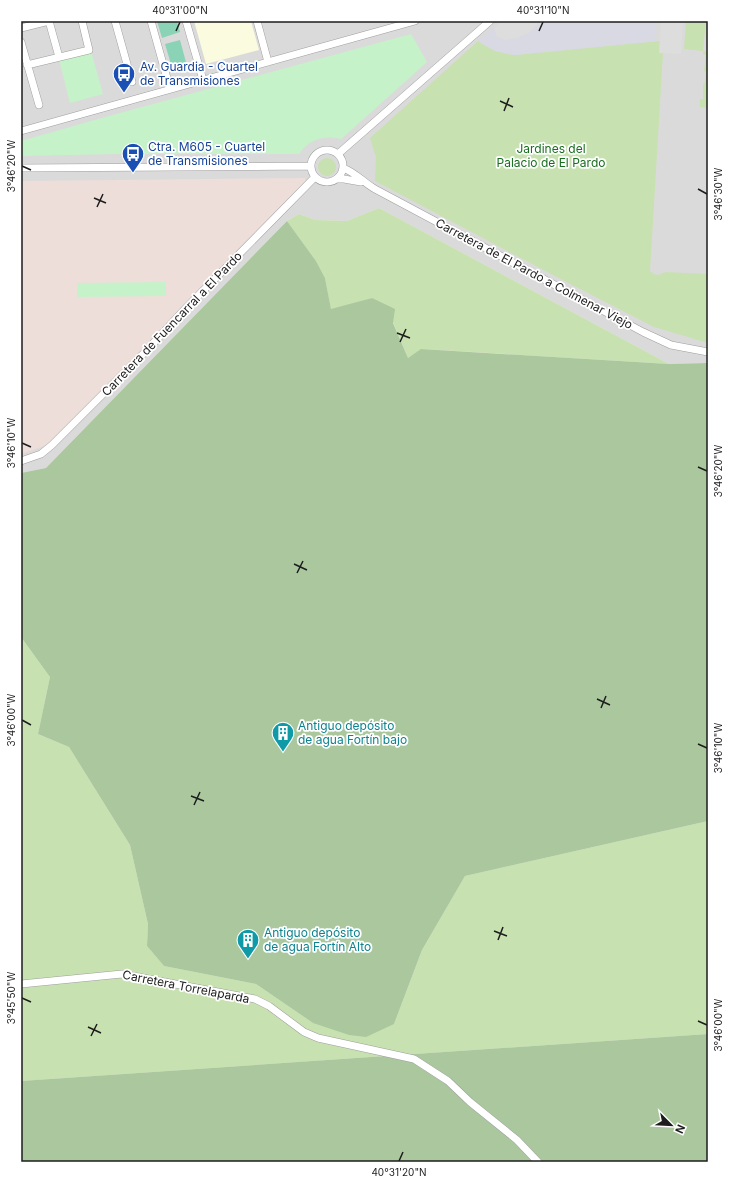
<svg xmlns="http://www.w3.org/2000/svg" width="729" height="1183" viewBox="0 0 729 1183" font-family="Inter,sans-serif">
<rect width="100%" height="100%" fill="#edeae4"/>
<path fill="#dbdada" d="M 21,21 L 708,21 L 708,363 L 669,364 L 379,208 L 347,221 L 315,220 L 299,214 L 287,221 L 46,468 L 21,473 Z"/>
<path fill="#fbfbdf" d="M 194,21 L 251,21 L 259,50 L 206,64 Z"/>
<path fill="#edded9" d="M 305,178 L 306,182 L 50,444 L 21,454 L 21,181 Z"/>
<path fill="#c8e1b0" d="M 686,21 L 706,21 L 703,51 L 708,52 L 708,108 L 700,107 L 700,99 L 703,99 L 703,84 L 705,82 L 706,72 L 704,71 L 706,55 L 703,54 L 703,51 L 684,49 Z
M 478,41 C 489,49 501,54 515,55 L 660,41 L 659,53 L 663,53 L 650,271 L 654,274 L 658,275 L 666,272 L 708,274 L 708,343 L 654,327 L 553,275 L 375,181 L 376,157 L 370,138 Z
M318 167a9 9 0 1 1 18 0a9 9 0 1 1-18 0Z
M 379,208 L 669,364 L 422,349 L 408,358 L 393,322 L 372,298 L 331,310 L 325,278 L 316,261 L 287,221 L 299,214 L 315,220 L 347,221 Z
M 21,637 L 50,677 L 38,734 L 69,747 L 130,845 L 148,924 L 147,946 L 164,966 L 256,984 L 313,1023 L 394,1024 L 422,950 L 465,876 L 708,821 L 708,1034 L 21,1081 Z"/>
<path fill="#aac79e" d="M 287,221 L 316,261 L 325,278 L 331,309 L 372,298 L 395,309 L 393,323 L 408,358 L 421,349 L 669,364 L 708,363 L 708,821 L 465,876 L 422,950 L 394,1024 L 366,1037 L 349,1035 L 313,1023 L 256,984 L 164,966 L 147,946 L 148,924 L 130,845 L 69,747 L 38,734 L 50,677 L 21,637 L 21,473 L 46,468 Z
M 708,1034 L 708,1162 L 21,1162 L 21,1081 Z"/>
<path fill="#c6f2c9" d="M 411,34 L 427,62 L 341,139 C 324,135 309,139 299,154 L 115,154 L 21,156 L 21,141 L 109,116 Z
M 91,51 L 103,94 L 70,103 L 59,59 Z
M 166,282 L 166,296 L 77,297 L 77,283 Z"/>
<path fill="#8bd3b7" d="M 157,21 L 177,21 L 180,32 L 162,38 Z
M 180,40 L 187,66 L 173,71 L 165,44 Z"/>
<path fill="#ddd" d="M 502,21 L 508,22 L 539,21 L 537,25 L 529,33 L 517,38 L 505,40 L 496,36 L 494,28 Z
M 661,21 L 683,21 L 681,54 L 659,53 Z"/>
<path fill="#d8d9e2" d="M 539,21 L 656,21 L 655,41 L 515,55 L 495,51 L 478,41 L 494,28 L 496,36 L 505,40 L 517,38 L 529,33 L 537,25 Z"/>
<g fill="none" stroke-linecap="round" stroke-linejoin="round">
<g stroke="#9e9e9e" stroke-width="8">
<path id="minor" d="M 49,21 L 59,57
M 115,21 L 132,82
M 151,21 L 170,89
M 186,21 L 203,80
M 257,21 L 268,62
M 21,28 L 49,21
M 21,42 L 39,105
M 27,65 L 89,50 L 82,21
M 21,131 L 415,21
M311 166a16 16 0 1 1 32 0a16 16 0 1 1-32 0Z
M 338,154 L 490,21
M 21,168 L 311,166
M 343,168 C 355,172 364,183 375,189 L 643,332 L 671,345 L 708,352
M 337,179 L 344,179 L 361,182
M 21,461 L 41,454 L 52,445 L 146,351 L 186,308 L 315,177
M 21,984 L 122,974 L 255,999 L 269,1006 L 304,1032 L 318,1038 L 414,1059 L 448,1081 L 470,1102 L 517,1140 L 538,1162"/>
</g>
<use href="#minor" stroke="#fff" stroke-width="7"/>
</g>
<path fill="none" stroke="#1d1d1d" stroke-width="1.5" d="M 176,31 L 180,22M 539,31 L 543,22M 500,101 L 513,107M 504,111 L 509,98M 22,166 L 31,170M 698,189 L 707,194M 94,198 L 106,203M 97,207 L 103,194M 397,333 L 410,338M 400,342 L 406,329M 22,443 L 31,447M 698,467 L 707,471M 294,564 L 307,570M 297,573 L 303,561M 597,699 L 610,705M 601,708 L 606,696M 22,720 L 31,725M 698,744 L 707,748M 191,796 L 204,801M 194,805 L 200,792M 494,931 L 507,936M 498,940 L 503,927M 22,998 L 31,1002M 698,1021 L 707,1025M 88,1027 L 101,1033M 91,1036 L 97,1024M 399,1161 L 403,1152"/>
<defs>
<g id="bus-pin" transform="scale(1.15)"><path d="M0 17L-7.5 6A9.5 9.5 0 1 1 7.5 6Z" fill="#1a4fb4" stroke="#fff"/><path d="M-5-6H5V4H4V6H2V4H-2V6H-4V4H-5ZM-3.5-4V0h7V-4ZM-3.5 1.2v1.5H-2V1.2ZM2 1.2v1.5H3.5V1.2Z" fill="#fff"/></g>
<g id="building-pin" transform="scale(1.15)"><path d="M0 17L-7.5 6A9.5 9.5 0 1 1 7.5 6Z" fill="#0f9aa8" stroke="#fff"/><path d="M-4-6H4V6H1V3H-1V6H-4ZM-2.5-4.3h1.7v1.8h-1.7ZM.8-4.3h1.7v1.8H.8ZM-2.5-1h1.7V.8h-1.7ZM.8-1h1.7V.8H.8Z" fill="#fff"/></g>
</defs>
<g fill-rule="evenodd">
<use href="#bus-pin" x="124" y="74"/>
<use href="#bus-pin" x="133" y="154"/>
<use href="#building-pin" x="283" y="733"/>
<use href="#building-pin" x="248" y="940"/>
</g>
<g text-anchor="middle" stroke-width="3.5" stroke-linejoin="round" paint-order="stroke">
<g font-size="12" fill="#164399" stroke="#fff" text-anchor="start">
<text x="140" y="71">Av. Guardia - Cuartel<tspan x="140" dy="14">de Transmisiones</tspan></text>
<text x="148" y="151">Ctra. M605 - Cuartel<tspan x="148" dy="14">de Transmisiones</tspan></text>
</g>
<g font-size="12" fill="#186e1f" stroke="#fff">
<text x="551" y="153">Jardines del<tspan x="551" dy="14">Palacio de El Pardo</tspan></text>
</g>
<g font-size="12" fill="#1d1d1d" stroke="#fff">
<text transform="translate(534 274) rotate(28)" y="4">Carretera de El Pardo a Colmenar Viejo</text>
<text transform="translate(172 324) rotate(-46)" y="4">Carretera de Fuencarral a El Pardo</text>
<text transform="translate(186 987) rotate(11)" y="4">Carretera Torrelaparda</text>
</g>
<g font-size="12" fill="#0d838f" stroke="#fff" text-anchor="start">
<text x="298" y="730">Antiguo depósito<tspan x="298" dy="14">de agua Fortín bajo</tspan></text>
<text x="264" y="937">Antiguo depósito<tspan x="264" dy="14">de agua Fortín Alto</tspan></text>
</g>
</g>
<rect width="729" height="1183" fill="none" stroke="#ffffff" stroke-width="44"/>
<g transform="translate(671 1125) rotate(114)" stroke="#ffffff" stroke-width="3" paint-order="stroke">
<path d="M0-3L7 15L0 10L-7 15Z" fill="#1d1d1d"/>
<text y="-6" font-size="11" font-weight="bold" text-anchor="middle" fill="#1d1d1d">N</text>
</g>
<rect x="22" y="22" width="685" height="1139" fill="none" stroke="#1d1d1d" stroke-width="1.5"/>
<g font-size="10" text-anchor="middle" fill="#1d1d1d">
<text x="180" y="14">40°31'00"N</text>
<text x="543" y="14">40°31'10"N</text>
<text transform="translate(11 166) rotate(-90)" y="4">3°46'20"W</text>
<text transform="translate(718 194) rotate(-90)" y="4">3°46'30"W</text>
<text transform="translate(11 443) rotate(-90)" y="4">3°46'10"W</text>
<text transform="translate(718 471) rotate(-90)" y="4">3°46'20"W</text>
<text transform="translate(11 720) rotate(-90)" y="4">3°46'00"W</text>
<text transform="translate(718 748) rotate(-90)" y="4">3°46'10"W</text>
<text transform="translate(11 998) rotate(-90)" y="4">3°45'50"W</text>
<text transform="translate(718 1025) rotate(-90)" y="4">3°46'00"W</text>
<text x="399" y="1176">40°31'20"N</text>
</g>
</svg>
